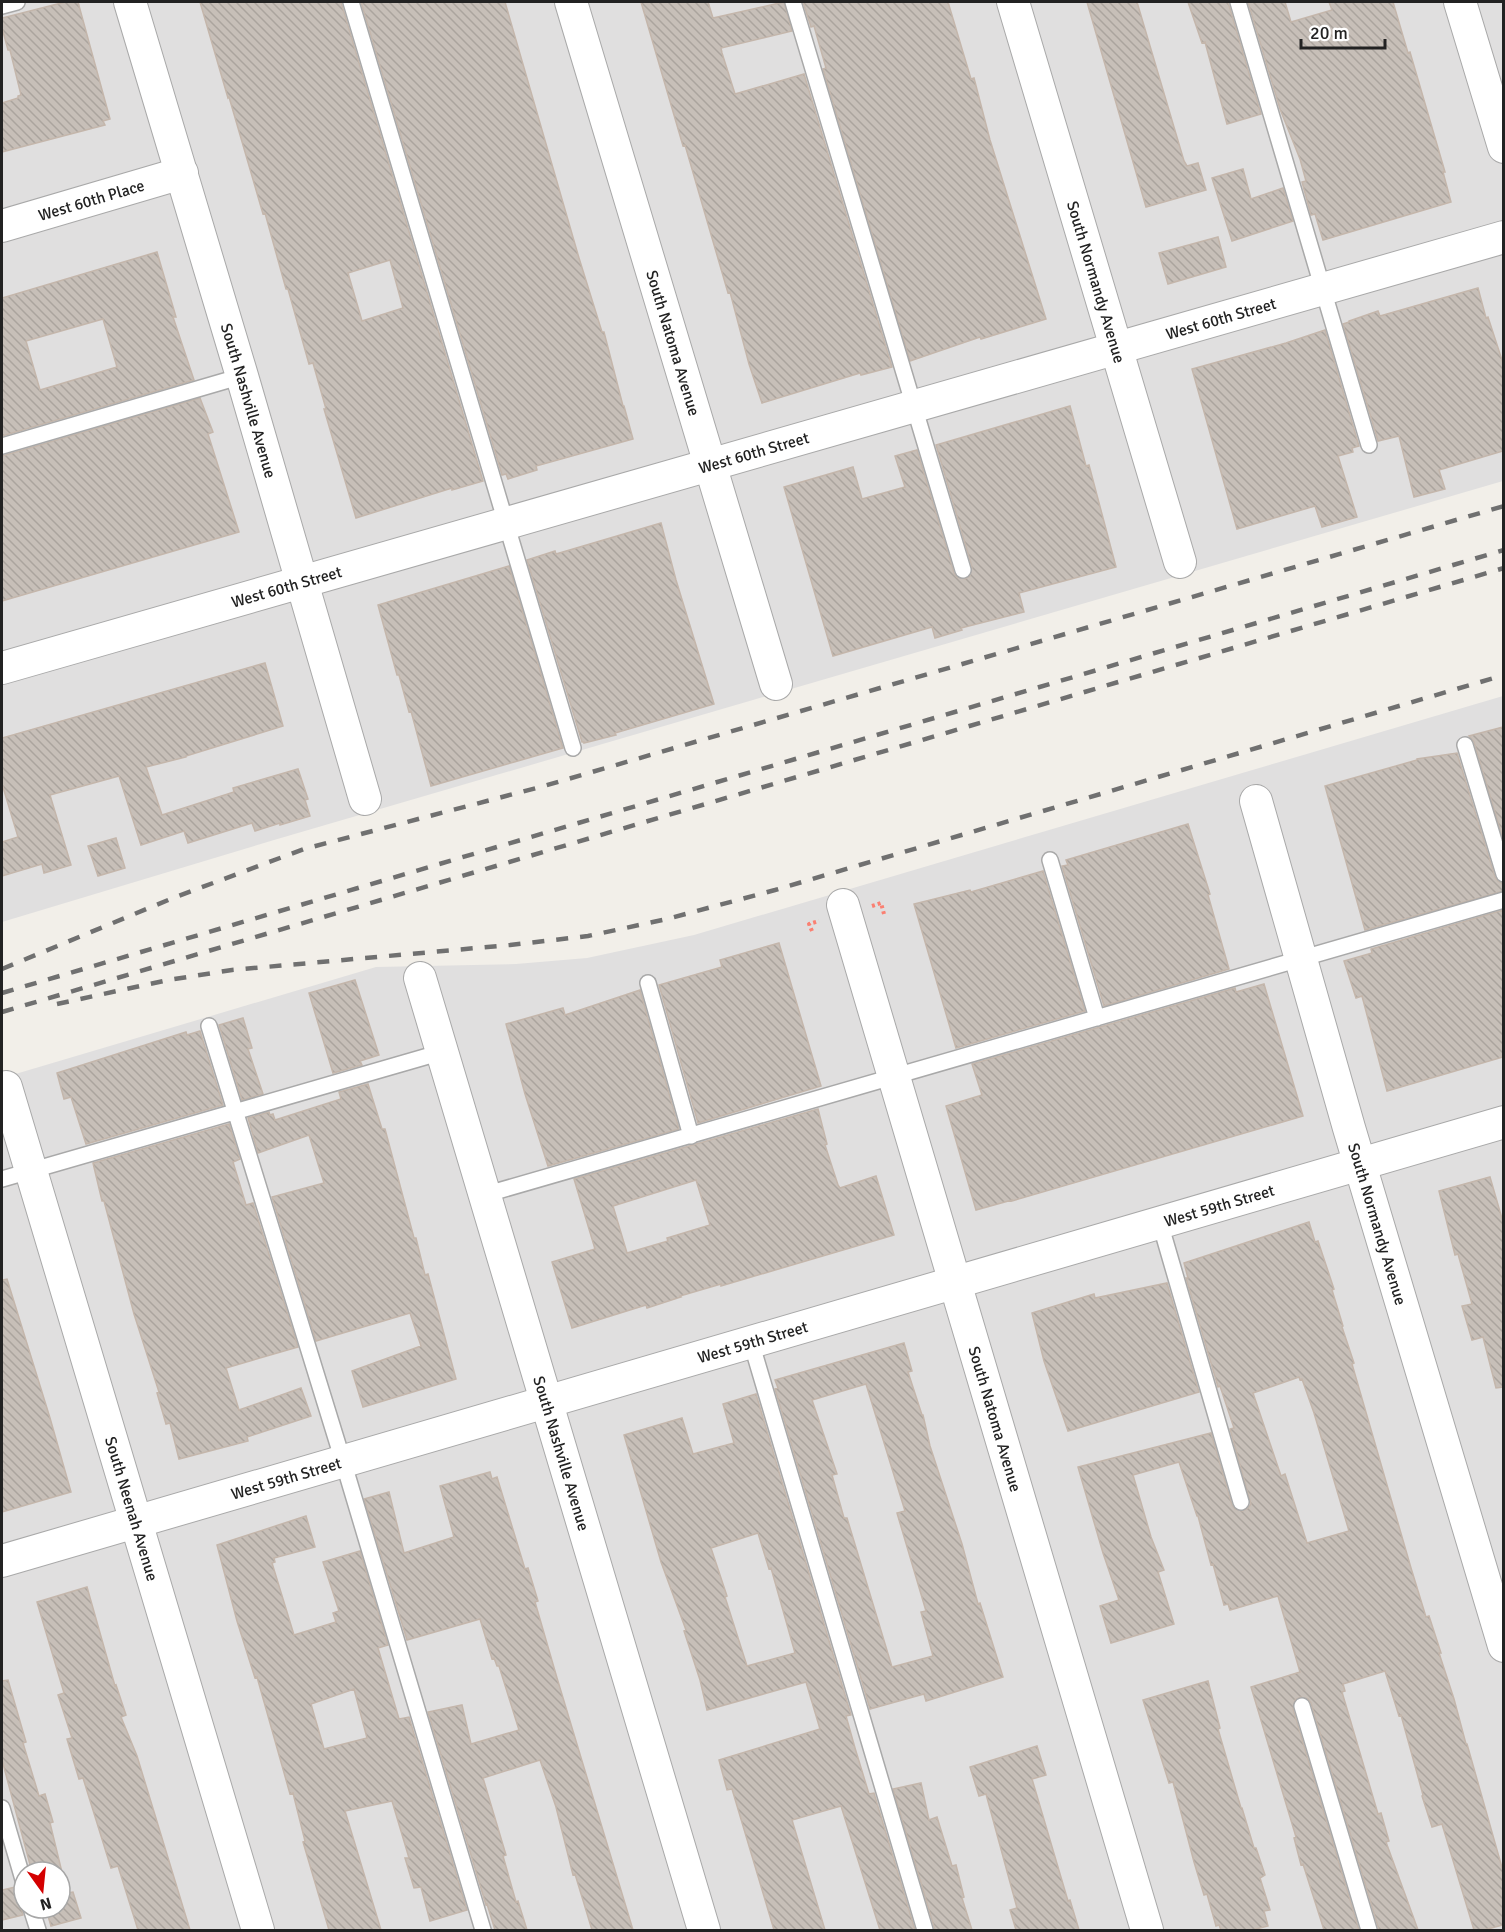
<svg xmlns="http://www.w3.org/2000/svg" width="1505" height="1932" viewBox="0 0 1505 1932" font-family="Signika,sans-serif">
<defs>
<pattern id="building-back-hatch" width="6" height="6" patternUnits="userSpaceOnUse" patternTransform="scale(1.5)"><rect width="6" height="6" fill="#c7bfb8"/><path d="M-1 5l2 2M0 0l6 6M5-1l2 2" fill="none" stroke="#aba49e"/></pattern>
</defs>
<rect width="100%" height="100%" fill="#f2efe9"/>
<path fill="#e0dfdf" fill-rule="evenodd" d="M 2,2 L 1503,2 L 1503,481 L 274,840 L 2,922 Z
M 1503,696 L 1503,1930 L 2,1930 L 2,1078 L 376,967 L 516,964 L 587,958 L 694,935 ZM 24,1872 L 60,1872 L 60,1908 L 24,1908 Z"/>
<path fill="url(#building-back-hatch)" stroke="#c4b6ab" stroke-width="1.5" fill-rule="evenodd" d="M 65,2 L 78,2 L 110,119 L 103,121 L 105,125 L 2,152 L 2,103 L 18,98 L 18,96 L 21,95 L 10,50 L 8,50 L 2,28 L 2,18 Z
M 200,2 L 341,2 L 483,481 L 452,490 L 452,488 L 356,518 L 324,409 L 326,409 L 313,363 L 309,364 L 288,289 L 286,289 L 265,213 L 263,214 L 229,97 L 228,98 ZM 390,260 L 403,308 L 362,321 L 348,273 Z
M 361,2 L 505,2 L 579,258 L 602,332 L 604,332 L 623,406 L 624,406 L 633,439 L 536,466 L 537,470 L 508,479 L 506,474 L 502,475 Z
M 641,2 L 708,2 L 713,18 L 784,2 L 792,31 L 721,48 L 722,53 L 735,94 L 804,74 L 892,367 L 861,375 L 860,373 L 762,403 L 749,364 L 730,292 L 728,293 L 685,145 L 683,146 Z
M 803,2 L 948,2 L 971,79 L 974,78 L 990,140 L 1046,319 L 981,339 L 980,337 L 910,361 L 823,69 L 826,68 L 814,26 L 811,27 Z
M 1087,2 L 1137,2 L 1184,161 L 1187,166 L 1198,163 L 1206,190 L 1146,207 Z
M 1188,2 L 1228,2 L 1261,114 L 1227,124 L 1205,42 L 1202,43 Z
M 1248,2 L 1285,2 L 1291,22 L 1332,10 L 1329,2 L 1393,2 L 1408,53 L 1410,52 L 1445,172 L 1443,172 L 1451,202 L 1323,240 L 1315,214 L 1311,215 L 1302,182 L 1306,181 L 1300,159 L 1280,109 Z
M 1243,169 L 1251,199 L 1283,188 L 1293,221 L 1232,241 L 1212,178 Z
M 1218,237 L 1226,267 L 1168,284 L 1159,253 Z
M 157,252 L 176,317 L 173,317 L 194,380 L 2,436 L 2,298 ZM 103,319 L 117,367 L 40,390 L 26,341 Z
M 1478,288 L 1486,318 L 1488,317 L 1503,363 L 1503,451 L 1439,470 L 1445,489 L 1414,497 L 1399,436 L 1378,441 L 1343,324 L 1349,322 L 1349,321 L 1378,311 L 1380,316 Z
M 1325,330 L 1359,446 L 1352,448 L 1353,452 L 1338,456 L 1357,517 L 1322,527 L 1315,506 L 1237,529 L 1192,369 L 1286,343 Z
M 200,398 L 213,432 L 208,434 L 239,532 L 2,601 L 2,456 Z
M 1070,406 L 1086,466 L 1089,465 L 1116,567 L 1019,593 L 1024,612 L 961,628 L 962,630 L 935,638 L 932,627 L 833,656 L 784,487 L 853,467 L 862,499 L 905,487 L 895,456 L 917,450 L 954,573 L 957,577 L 965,579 L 970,576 L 972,567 L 936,445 Z
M 661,523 L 676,580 L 714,704 L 615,733 L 616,735 L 584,743 L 584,742 L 582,742 L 527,560 L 555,551 L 556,554 Z
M 509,566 L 563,748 L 431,786 L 411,711 L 409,712 L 399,675 L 397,675 L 378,605 Z
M 265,663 L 283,726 L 186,756 L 186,757 L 146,767 L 162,815 L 234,792 L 233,788 L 298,769 L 308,799 L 305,800 L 310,816 L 280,825 L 280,823 L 255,831 L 252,823 L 188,843 L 184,831 L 141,845 L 119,776 L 50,795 L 71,865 L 44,873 L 42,864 L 2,876 L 2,842 L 18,837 L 2,784 L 2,738 Z
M 1503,727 L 1503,839 L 1474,742 L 1469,736 Z
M 1457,753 L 1495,877 L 1498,881 L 1503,884 L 1503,891 L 1365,930 L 1325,786 L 1417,760 L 1417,759 Z
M 1188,824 L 1210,894 L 1208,895 L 1229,969 L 1104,1006 L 1062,866 L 1068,865 L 1066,860 Z
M 116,838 L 125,868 L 98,876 L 88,846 Z
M 1043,871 L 1085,1011 L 956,1048 L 914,904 L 970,890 L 971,892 Z
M 1503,910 L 1503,1057 L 1387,1091 L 1362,996 L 1356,998 L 1344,961 L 1372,953 L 1371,949 Z
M 779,943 L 821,1086 L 698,1123 L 659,985 L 722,967 L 720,960 Z
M 355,980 L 379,1055 L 360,1061 L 362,1065 L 333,1073 L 309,993 Z
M 1264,984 L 1303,1116 L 1012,1201 L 1012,1200 L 976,1210 L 946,1106 L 982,1095 L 972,1064 L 1235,988 L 1236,992 Z
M 640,990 L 679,1129 L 548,1166 L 525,1094 L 506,1024 L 563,1008 L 565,1015 Z
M 243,1018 L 252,1048 L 248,1049 L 263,1094 L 242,1100 L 219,1025 Z
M 200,1031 L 223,1105 L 86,1144 L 71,1097 L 64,1099 L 57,1073 L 186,1032 L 187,1035 Z
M 368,1084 L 382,1129 L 385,1129 L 414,1238 L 416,1238 L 425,1275 L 428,1274 L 456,1379 L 363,1407 L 352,1371 L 421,1346 L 410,1313 L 316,1341 L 272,1197 L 324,1183 L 309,1135 L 258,1153 L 248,1118 L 269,1112 L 270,1115 L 273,1114 L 275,1120 L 341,1099 L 339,1092 Z
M 818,1109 L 827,1144 L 825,1145 L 838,1185 L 840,1188 L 876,1176 L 894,1235 L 721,1286 L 721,1284 L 680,1296 L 681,1297 L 647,1308 L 646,1305 L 572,1328 L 552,1262 L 595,1249 L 574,1179 ZM 696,1180 L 710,1225 L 667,1238 L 668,1241 L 627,1253 L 613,1206 Z
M 229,1124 L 240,1159 L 233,1162 L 246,1205 L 253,1203 L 298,1347 L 226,1368 L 239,1410 L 301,1388 L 311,1416 L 247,1437 L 248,1441 L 179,1459 L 170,1423 L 166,1424 L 157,1393 L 159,1392 L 134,1314 L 104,1201 L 102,1201 L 93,1163 Z
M 1490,1177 L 1503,1222 L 1503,1387 L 1496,1388 L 1483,1337 L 1472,1340 L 1462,1306 L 1472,1304 L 1458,1254 L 1455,1255 L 1439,1191 Z
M 1309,1222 L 1315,1242 L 1318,1241 L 1334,1289 L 1332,1290 L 1343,1326 L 1342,1327 L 1354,1363 L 1352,1364 L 1411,1568 L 1426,1617 L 1429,1616 L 1441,1653 L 1439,1653 L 1454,1699 L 1466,1744 L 1467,1744 L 1503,1871 L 1503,1925 L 1484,1930 L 1474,1930 L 1442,1824 L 1432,1827 L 1422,1796 L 1423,1795 L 1401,1715 L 1399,1716 L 1385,1671 L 1343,1684 L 1345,1691 L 1342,1692 L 1378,1814 L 1381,1813 L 1389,1841 L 1386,1842 L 1418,1930 L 1379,1930 L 1311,1703 L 1308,1699 L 1300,1697 L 1295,1700 L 1293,1709 L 1359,1930 L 1324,1930 L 1303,1864 L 1301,1865 L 1294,1838 L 1296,1837 L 1251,1687 L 1300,1672 L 1278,1596 L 1230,1610 L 1228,1604 L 1224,1605 L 1213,1564 L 1211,1565 L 1198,1516 L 1197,1516 L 1179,1462 L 1133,1475 L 1151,1537 L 1164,1570 L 1158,1572 L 1174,1624 L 1111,1643 L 1100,1606 L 1119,1600 L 1103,1553 L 1078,1467 L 1211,1433 L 1232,1505 L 1235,1509 L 1243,1511 L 1248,1508 L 1251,1504 L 1230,1429 L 1234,1428 L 1220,1386 L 1218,1387 L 1186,1278 L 1188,1278 L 1184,1263 ZM 1299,1377 L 1300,1380 L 1302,1379 L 1314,1413 L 1349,1531 L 1307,1543 L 1285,1474 L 1281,1476 L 1253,1393 Z
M 7,1279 L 50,1418 L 71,1492 L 2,1512 L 2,1280 Z
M 1167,1283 L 1199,1392 L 1068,1431 L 1044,1361 L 1032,1313 L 1094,1294 L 1095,1298 Z
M 904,1343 L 912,1371 L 908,1372 L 922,1415 L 923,1415 L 930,1446 L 962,1544 L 978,1604 L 980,1603 L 1003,1677 L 926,1701 L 924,1694 L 870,1709 L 775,1389 L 778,1388 L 775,1380 ZM 866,1384 L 905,1511 L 897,1513 L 926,1611 L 921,1612 L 933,1656 L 892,1667 L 847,1518 L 844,1518 L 832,1475 L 837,1474 L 812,1400 Z
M 756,1394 L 851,1715 L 846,1716 L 855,1748 L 869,1794 L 874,1793 L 915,1930 L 880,1930 L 841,1806 L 792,1820 L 825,1930 L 774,1930 L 732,1789 L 727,1790 L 719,1760 L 820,1729 L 806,1682 L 707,1710 L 700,1680 L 684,1631 L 686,1630 L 661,1562 L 624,1435 L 682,1418 L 693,1454 L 734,1443 L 723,1404 ZM 758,1533 L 769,1569 L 771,1568 L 795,1653 L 747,1666 L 725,1597 L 727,1596 L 711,1548 Z
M 490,1472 L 492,1479 L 497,1477 L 525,1569 L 528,1568 L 538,1601 L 535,1602 L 557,1678 L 633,1930 L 592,1930 L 575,1874 L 573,1875 L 556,1807 L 540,1760 L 483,1778 L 506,1855 L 503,1856 L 516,1902 L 518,1901 L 527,1930 L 495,1930 L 487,1904 L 486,1905 L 428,1712 L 462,1705 L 471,1744 L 519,1730 L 499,1666 L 497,1666 L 494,1658 L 492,1659 L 480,1619 L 407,1640 L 364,1499 L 389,1492 L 404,1553 L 454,1537 L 440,1486 Z
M 306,1516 L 315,1547 L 274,1558 L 275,1562 L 272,1563 L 294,1635 L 336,1622 L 333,1613 L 339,1611 L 323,1562 L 360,1551 L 388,1645 L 378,1648 L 399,1719 L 409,1717 L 467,1910 L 430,1921 L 421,1887 L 414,1888 L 405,1858 L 409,1858 L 392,1801 L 345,1811 L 381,1930 L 329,1930 L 303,1842 L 305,1841 L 293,1793 L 290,1794 L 257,1677 L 255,1678 L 237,1621 L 217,1545 ZM 354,1689 L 367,1738 L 324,1749 L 311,1704 Z
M 87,1587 L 115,1686 L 116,1685 L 126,1715 L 121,1717 L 137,1756 L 190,1930 L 138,1930 L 118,1866 L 111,1868 L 83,1778 L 79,1779 L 67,1739 L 72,1738 L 58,1695 L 64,1693 L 37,1602 Z
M 8,1680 L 26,1742 L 23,1743 L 39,1796 L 45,1794 L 53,1822 L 50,1823 L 67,1893 L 73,1892 L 81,1918 L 51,1926 L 46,1909 L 42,1910 L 41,1908 L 60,1908 L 60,1872 L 32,1872 L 2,1760 L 2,1681 Z
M 1208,1681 L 1220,1728 L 1218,1729 L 1241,1808 L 1242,1808 L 1254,1848 L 1256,1848 L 1265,1875 L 1260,1878 L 1270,1910 L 1264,1911 L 1268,1926 L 1252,1930 L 1221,1930 L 1219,1925 L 1216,1926 L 1207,1894 L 1204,1895 L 1194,1862 L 1173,1782 L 1169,1783 L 1143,1700 Z
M 1037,1746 L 1046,1775 L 1032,1779 L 1068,1901 L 1070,1900 L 1079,1930 L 1016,1930 L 1010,1910 L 1017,1908 L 986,1794 L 979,1796 L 970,1767 Z
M 921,1783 L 929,1820 L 937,1817 L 952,1866 L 956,1865 L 964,1897 L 962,1898 L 972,1930 L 935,1930 L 893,1789 Z
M 15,1887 L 18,1890 L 24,1892 L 24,1901 L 21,1906 L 23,1915 L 2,1920 L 2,1890 Z"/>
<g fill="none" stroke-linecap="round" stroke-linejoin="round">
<g stroke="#a9a9a9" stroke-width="18">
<path id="service" d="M 351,2 L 573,748
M 793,2 L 963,570
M 1238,2 L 1369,445
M 2,6 L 17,2
M 2,446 L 242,376
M 1465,745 L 1504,874
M 1050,860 L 1097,1018
M 648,983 L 691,1136
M 209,1026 L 343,1461 L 483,1930
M 2,1179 L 442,1052
M 484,1195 L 1504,900
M 1160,1223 L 1241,1502
M 751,1342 L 925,1930
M 1302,1706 L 1369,1930
M 2,1808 L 24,1883
M 31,1908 L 38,1930"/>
</g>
<g stroke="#a9a9a9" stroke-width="34">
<g id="minor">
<path id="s1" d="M 130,2 L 242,376 L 365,799"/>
<path id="s2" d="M 571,2 L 776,684"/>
<path id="s3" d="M 1013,2 L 1180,562"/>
<path d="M 1460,2 L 1504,147"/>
<path id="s4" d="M 2,226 L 182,173"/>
<path id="s5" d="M 2,668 L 1504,237"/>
<path id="s6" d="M 1256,801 L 1349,1128 L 1504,1646"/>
<path id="s7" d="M 843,905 L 1147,1930"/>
<path id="s8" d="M 420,978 L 704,1930"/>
<path id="s9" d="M 6,1087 L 258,1930"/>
<path id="s10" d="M 2,1561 L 1504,1122"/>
</g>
</g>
<path stroke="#fa8072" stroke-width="4" stroke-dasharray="3 3" stroke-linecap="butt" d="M 872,906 L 881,903 L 884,914
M 812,931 L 809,924 L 819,921"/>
<use href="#service" stroke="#fff" stroke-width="15"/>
<use href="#minor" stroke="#fff" stroke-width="32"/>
<path stroke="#707070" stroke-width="4.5" stroke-dasharray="12 12" stroke-linecap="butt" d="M 2,969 L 173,898 L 304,849 L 544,786 L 1504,506
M 2,993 L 1504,550
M 57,1004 L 168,980 L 232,970 L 510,945 L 588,936 L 667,919 L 775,890 L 1504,675
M 2,1012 L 1504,568"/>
</g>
<g text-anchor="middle" stroke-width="4.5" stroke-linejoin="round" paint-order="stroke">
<g font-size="16" fill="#222" stroke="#fff">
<text dy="6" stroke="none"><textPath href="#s4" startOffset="93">West 60th Place</textPath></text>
<text dy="6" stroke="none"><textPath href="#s3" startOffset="292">South Normandy Avenue</textPath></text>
<text dy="6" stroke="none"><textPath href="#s5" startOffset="1268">West 60th Street</textPath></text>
<text dy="6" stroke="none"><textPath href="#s2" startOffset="356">South Natoma Avenue</textPath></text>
<text dy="6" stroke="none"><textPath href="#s1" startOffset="416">South Nashville Avenue</textPath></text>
<text dy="6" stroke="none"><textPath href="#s5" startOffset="782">West 60th Street</textPath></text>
<text dy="6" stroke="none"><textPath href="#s5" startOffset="296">West 60th Street</textPath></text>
<text dy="6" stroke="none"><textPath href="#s10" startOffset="1268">West 59th Street</textPath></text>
<text dy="6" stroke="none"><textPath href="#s6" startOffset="440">South Normandy Avenue</textPath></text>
<text dy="6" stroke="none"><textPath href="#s10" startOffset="782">West 59th Street</textPath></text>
<text dy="6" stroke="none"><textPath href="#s7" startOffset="536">South Natoma Avenue</textPath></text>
<text dy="6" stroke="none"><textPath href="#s8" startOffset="496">South Nashville Avenue</textPath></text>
<text dy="6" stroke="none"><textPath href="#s10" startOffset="296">West 59th Street</textPath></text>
<text dy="6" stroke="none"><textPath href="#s9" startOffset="440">South Neenah Avenue</textPath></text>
</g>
</g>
<rect width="1505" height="1932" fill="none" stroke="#222222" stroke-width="6"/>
<g transform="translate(42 1890) rotate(165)"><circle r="28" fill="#ffffff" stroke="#a7a7a7" stroke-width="1.5"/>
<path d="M0-4.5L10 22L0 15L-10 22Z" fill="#d40000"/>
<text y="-9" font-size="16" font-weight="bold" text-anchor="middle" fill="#222222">N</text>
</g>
<path d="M1301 39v9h84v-9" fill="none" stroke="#222222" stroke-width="3"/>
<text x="1310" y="39" font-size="18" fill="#222222" stroke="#ffffff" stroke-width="4.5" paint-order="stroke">20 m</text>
</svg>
